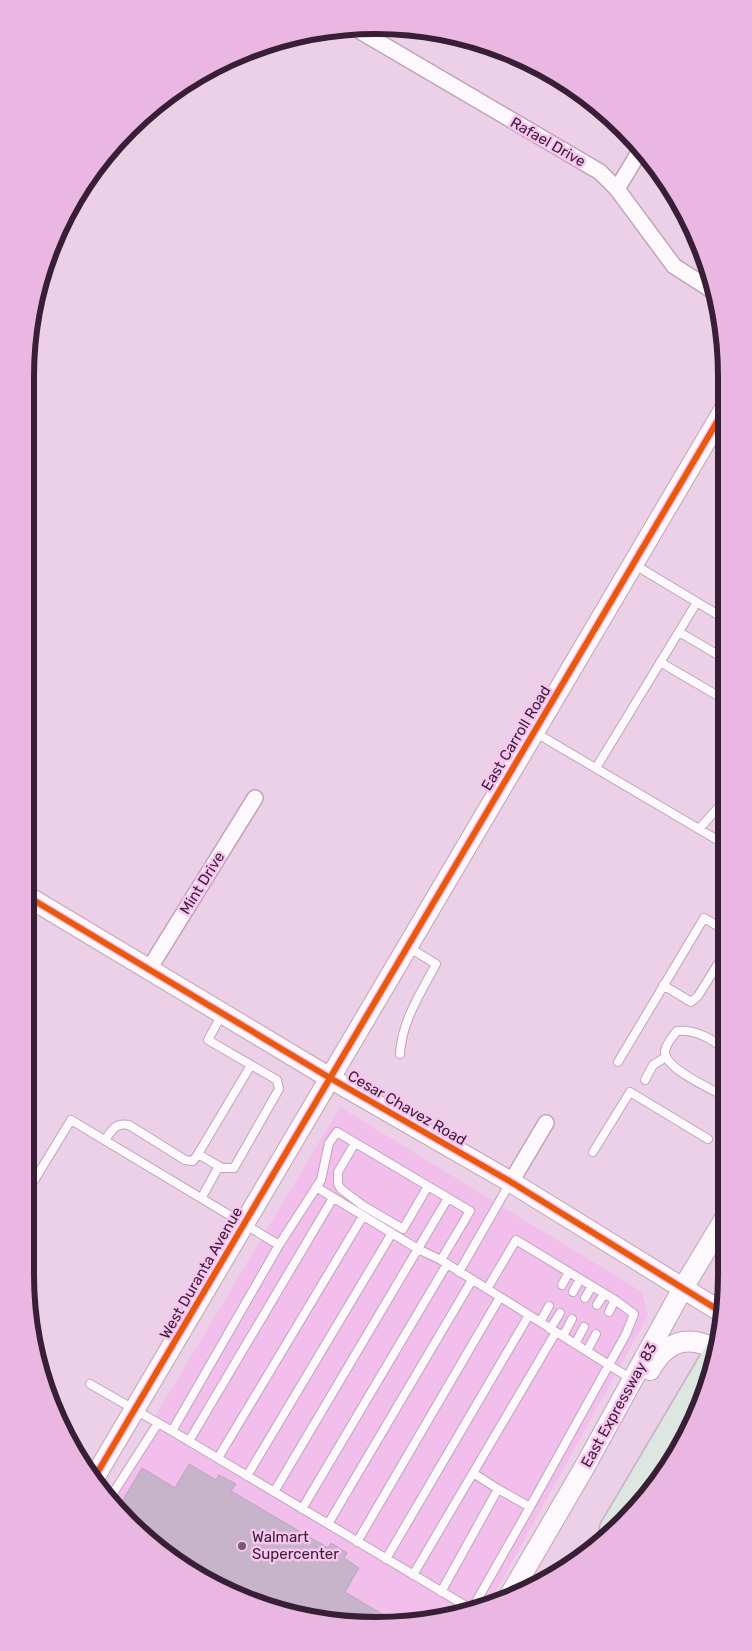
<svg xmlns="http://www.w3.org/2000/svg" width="752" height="1651" viewBox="0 0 752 1651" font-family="Rubik,sans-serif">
<rect width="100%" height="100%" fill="#ecd0e8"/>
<path fill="#f2beeb" d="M 340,1107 L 642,1292 L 648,1315 L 490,1602 L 444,1619 L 376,1626 L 308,1619 L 201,1579 L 112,1506 L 106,1498 Z"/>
<path fill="#c7b3ca" stroke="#baa6be" d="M 189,1464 L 216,1480 L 219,1475 L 236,1484 L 231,1491 L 328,1548 L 331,1543 L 347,1553 L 344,1558 L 359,1568 L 345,1592 L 399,1624 L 376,1626 L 308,1619 L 201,1579 L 117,1510 L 142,1468 L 175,1488 Z"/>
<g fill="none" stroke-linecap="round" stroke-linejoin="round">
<g stroke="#bda5ba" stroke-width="10">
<path id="lane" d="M 635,565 L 725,619
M 679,632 L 725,659
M 660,662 L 725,700
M 536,733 L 726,845
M 596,768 L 697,602
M 699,829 L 725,800
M 663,985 L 691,1002 L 698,996 L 726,951
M 222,1014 L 208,1040 L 277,1080 L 279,1089 L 234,1168 L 222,1168 L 198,1154 L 251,1065
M 726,1051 C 713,1039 695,1029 677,1031 C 673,1036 666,1044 665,1051 C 663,1068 713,1090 726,1097
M 400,1054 C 402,1020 421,993 436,964 L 408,947
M 618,1062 L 704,918 L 726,931
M 645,1080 L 653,1065 L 666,1057
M 105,1140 C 112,1130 116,1122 129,1125 L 185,1160 L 193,1161 L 198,1154
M 355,1143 L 338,1172 L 338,1184 L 341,1189 L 362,1205 L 403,1229 L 428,1186
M 593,1152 L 630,1092 L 708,1139
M 316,1187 L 418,1249 L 441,1260 L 633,1380
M 25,1189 L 35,1179 L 71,1120 L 279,1245 L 172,1431 L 90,1384
M 202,1197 L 219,1166
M 279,1245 L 321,1180 L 329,1143 L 337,1132 L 470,1211 L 441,1260
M 459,1272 L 510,1183
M 562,1285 L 569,1272
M 487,1289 L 516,1240 L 615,1300 L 634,1314 L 626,1334 L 530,1507
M 573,1292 L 580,1279
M 585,1298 L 592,1286
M 597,1305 L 604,1294
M 609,1312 L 615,1300
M 540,1322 L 549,1306
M 550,1329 L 560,1313
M 563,1336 L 572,1319
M 575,1344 L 584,1327
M 587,1351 L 596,1334
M 172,1431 L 471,1609
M 189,1441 L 333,1198
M 218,1458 L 363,1216
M 473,1473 L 498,1489
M 247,1476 L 392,1233
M 274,1492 L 448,1198
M 108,1501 L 158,1423
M 302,1509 L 447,1264
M 328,1524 L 472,1280
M 357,1542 L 500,1297
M 386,1559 L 529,1315
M 413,1575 L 556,1332
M 441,1592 L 498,1489 L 530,1507 L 472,1609"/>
</g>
<g stroke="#bda5ba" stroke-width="18">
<path id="street" d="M 353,27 L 600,172 L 617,189 L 674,266 L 713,291
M 617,189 L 641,149
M 149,969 L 255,798
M 511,1182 L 546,1123"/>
</g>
<g stroke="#bda5ba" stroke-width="22">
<path id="secondary" d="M 25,895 L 330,1078 L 511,1182 L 723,1313
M 650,1370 C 667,1340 688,1334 718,1350
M 93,1480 L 724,410
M 510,1595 L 584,1468 L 683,1288 L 727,1215"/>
</g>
<g stroke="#c5b5c3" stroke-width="29">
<path id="highway" d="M 613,1529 L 717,1353"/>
</g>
<use href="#lane" stroke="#fcf8fc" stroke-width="8"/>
<use href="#street" stroke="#fcf8fc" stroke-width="15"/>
<use href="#secondary" stroke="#fcf8fc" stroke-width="20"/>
<use href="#highway" stroke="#dde6e0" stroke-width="26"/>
<g stroke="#f8c4f0" stroke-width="9">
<path id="cycleway" d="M 25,895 L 330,1078 L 511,1182 L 723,1313
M 93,1480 L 724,410"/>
</g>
<use href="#cycleway" stroke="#e8590c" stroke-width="6"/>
</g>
<circle fill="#775d74" stroke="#f8c4f0" stroke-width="2" cx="242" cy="1546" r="5"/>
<g text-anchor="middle" stroke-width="5" stroke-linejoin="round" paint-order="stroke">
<g font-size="15" fill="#381f35" stroke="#f8c4f0">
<text transform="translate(548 142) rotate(30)" y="5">Rafael Drive</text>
<text transform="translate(516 738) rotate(-59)" y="5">East Carroll Road</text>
<text transform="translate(202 883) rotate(-58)" y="5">Mint Drive</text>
<text transform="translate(407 1108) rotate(30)" y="5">Cesar Chavez Road</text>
<text transform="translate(201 1273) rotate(-60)" y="5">West Duranta Avenue</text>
<text transform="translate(619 1405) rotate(-61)" y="5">East Expressway 83</text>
</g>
<g font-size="15" fill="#381f35" stroke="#f8c4f0" text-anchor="start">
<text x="252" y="1542">Walmart<tspan x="252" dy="17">Supercenter</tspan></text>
</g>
</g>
<path d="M0 0H752V1651H0ZM376 34H376A342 342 0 0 1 718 376V1275A342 342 0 0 1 376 1617H376A342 342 0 0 1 34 1275V376A342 342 0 0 1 376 34Z" fill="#e9b7e1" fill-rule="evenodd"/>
<path fill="none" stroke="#381f35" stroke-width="6" d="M376 34H376A342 342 0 0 1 718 376V1275A342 342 0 0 1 376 1617H376A342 342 0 0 1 34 1275V376A342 342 0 0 1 376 34Z"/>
</svg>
